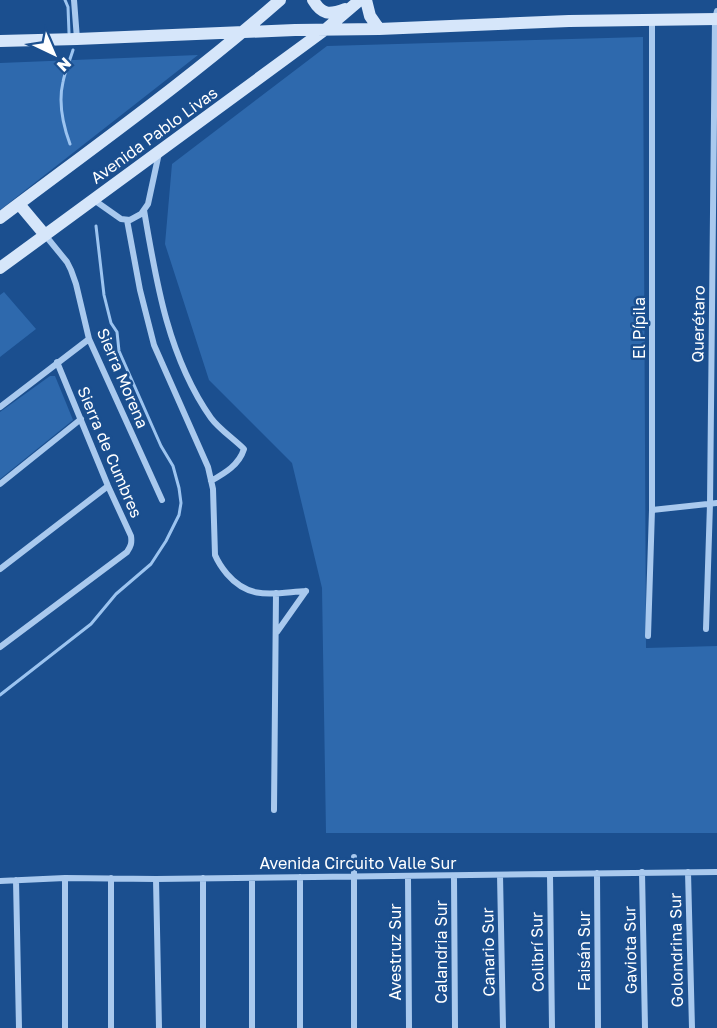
<svg xmlns="http://www.w3.org/2000/svg" width="717" height="1028" viewBox="0 0 717 1028" font-family="'Golos Text',sans-serif">
<rect width="100%" height="100%" fill="#1b4f8f"/>
<path fill="#2e69ad" d="M 643,37 L 646,648 L 717,646 L 717,833 L 326,833 L 322,588 L 292,463 L 209,380 L 165,244 L 172,164 L 327,46 Z
M 198,55 L 0,210 L 0,63 Z
M 4,292 L 36,329 L 0,357 L 0,295 Z
M 50,376 L 55,376 L 73,420 L 0,479 L 0,412 Z"/>
<g fill="none" stroke-linecap="round" stroke-linejoin="round">
<path stroke="#9cc4f0" stroke-width="3" d="M 65,0 L 68,7 L 69,33
M 70,144 C 63,125 58,103 63,82 C 65,71 70,60 73,50
M 0,695 L 91,624 L 116,594 L 151,564 L 166,541 L 179,515 L 181,503 L 179,488 L 173,466 L 161,446 L 119,351 L 117,332 L 111,323 L 104,295 L 96,226"/>
<path stroke="#a9c9ee" stroke-width="6" d="M 74,0 L 77,39
M 94,200 L 121,219 L 130,220 L 141,214 L 148,204 L 159,153
M 144,210 C 156,281 168,357 211,418 C 219,429 234,439 244,449 C 239,465 225,473 211,481
M 127,220 L 140,290 L 154,345 L 208,467 L 213,489 L 215,555 C 218,562 222,568 227,574 C 250,601 274,593 306,591
M 45,235 L 67,262 L 71,270 L 76,284 L 89,339 L 162,500
M 0,407 L 89,339
M 0,484 L 81,419
M 652,510 L 717,503
M 0,569 L 108,486
M 706,629 L 710,504 L 715,19 L 717,11
M 277,632 L 306,591
M 648,636 L 652,510 L 652,20
M 0,647 L 127,552 C 131,546 132,543 131,536 L 108,486 L 57,362
M 274,810 L 276,593
M 642,872 L 645,1028
M 688,872 L 692,1028
M 597,873 L 598,1028
M 500,875 L 503,1028
M 550,875 L 552,1028
M 408,876 L 409,1028
M 454,876 L 455,1028
M 65,878 L 65,1028
M 203,878 L 203,1028
M 252,878 L 252,1028
M 156,879 L 159,1028
M 16,880 L 19,1028
M 0,881 L 65,878 L 156,879 L 717,872
M 111,1028 L 111,878
M 300,1028 L 300,877
M 354,1028 L 354,857"/>
<path stroke="#d6e6fa" stroke-width="12" d="M 313,0 C 322,15 329,15 345,9
M 366,0 L 370,16 L 379,29
M 0,41 L 77,39 L 295,30 L 379,29 L 569,21 L 717,19
M 19,204 L 45,235
M 0,218 C 94,147 191,78 280,0
M 0,268 L 326,29 L 360,0"/>
</g>
<g text-anchor="middle" stroke-width="5" stroke-linejoin="round" paint-order="stroke">
<g font-size="16" fill="#fff" stroke="#1b4f8f">
<text transform="translate(154 135) rotate(-36)" y="6">Avenida Pablo Livas</text>
<text transform="translate(698 324) rotate(-89)" y="6">Querétaro</text>
<text transform="translate(639 328) rotate(-90)" y="6">El Pípila</text>
<text transform="translate(123 378) rotate(67)" y="6">Sierra Morena</text>
<text transform="translate(110 452) rotate(67)" y="6">Sierra de Cumbres</text>
<text x="358" y="869">Avenida Circuito Valle Sur</text>
<text transform="translate(630 950) rotate(-91)" y="6">Gaviota Sur</text>
<text transform="translate(676 950) rotate(-91)" y="6">Golondrina Sur</text>
<text transform="translate(584 951) rotate(-90)" y="6">Faisán Sur</text>
<text transform="translate(395 952) rotate(-90)" y="6">Avestruz Sur</text>
<text transform="translate(441 952) rotate(-90)" y="6">Calandria Sur</text>
<text transform="translate(488 952) rotate(-91)" y="6">Canario Sur</text>
<text transform="translate(537 952) rotate(-91)" y="6">Colibrí Sur</text>
</g>
</g>
<g transform="translate(54 54) rotate(136)" stroke="#1b4f8f" stroke-width="4.5" paint-order="stroke">
<path d="M0-4.5L10 22L0 15L-10 22Z" fill="#ffffff"/>
<text y="-9" font-size="16" font-weight="bold" text-anchor="middle" fill="#ffffff">N</text>
</g>
</svg>
